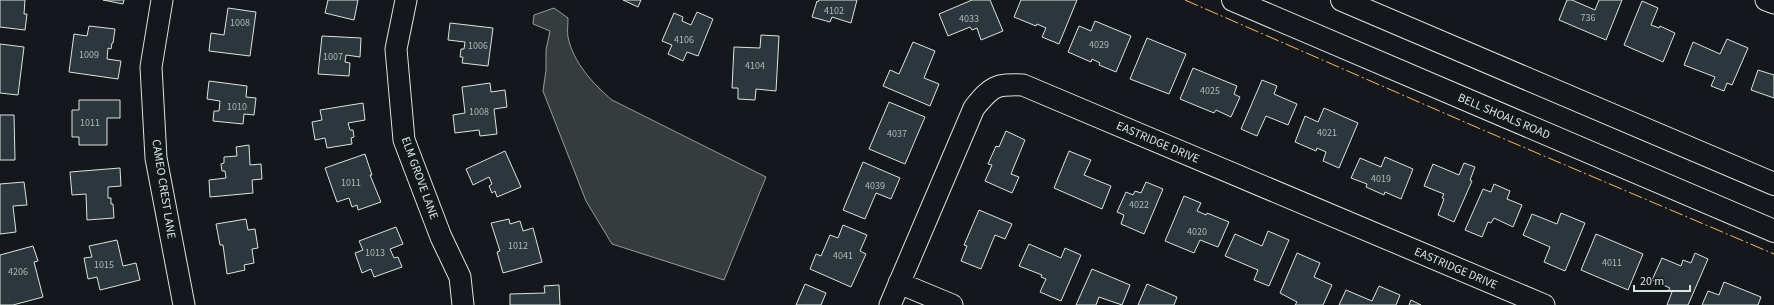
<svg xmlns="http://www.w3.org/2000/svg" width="1774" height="305" viewBox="0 0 1774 305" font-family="'Source Sans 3',sans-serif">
<rect width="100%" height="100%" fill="#14181c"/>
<path fill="#363b3e" stroke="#939e99" d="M 554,8 L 568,18 C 568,24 567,31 568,37 C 573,62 593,84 612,100 L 766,177 L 724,280 L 612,244 L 586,201 L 543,91 L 546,70 L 546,50 L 550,31 L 533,24 L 534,15 Z"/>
<path fill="#2c363c" stroke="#d8e6dc" d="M 0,0 L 25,0 L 24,14 L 27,14 L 25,30 L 0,27 Z
M 103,0 L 124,0 L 123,4 Z
M 328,0 L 358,0 L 354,20 L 325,13 Z
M 623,0 L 641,0 L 638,7 Z
M 819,0 L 857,0 L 851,23 L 832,17 L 830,22 L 812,17 L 817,1 L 818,2 Z
M 972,0 L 990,0 L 1003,31 L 981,40 L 977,28 L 972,30 L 970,27 L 948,36 L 939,14 Z
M 1021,0 L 1077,0 L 1059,44 L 1042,37 L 1046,28 L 1037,24 L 1036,26 L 1014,17 Z
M 1567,0 L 1572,0 L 1595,10 L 1599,0 L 1622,0 L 1606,40 L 1559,20 Z
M 1642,1 L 1658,8 L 1651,25 L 1659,28 L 1660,26 L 1675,33 L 1663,62 L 1624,45 Z
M 228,8 L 256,12 L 250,56 L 209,51 L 211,33 L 224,35 Z
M 697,12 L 713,19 L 698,56 L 687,52 L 683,61 L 668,54 L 672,45 L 662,41 L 674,13 L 683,17 L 682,21 L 691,25 Z
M 1095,21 L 1131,36 L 1116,72 L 1099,65 L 1100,63 L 1092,59 L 1091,62 L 1068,52 L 1079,26 L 1091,31 Z
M 450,23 L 493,28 L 488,66 L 462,63 L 463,57 L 460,57 L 461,49 L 464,49 L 465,42 L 448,40 Z
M 89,26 L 115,29 L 113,43 L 112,43 L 111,49 L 108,48 L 107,59 L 121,61 L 118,79 L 69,72 L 74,34 L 87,36 Z
M 761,35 L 779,36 L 776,91 L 756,89 L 755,100 L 738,99 L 738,88 L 732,88 L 734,47 L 760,48 Z
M 322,36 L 361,38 L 360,57 L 346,55 L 345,62 L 350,63 L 349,76 L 318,74 Z
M 1147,38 L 1186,54 L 1169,94 L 1130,79 Z
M 1727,39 L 1748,48 L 1732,85 L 1727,83 L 1724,91 L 1711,86 L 1715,77 L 1684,65 L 1693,42 L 1720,54 Z
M 913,42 L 935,51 L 924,78 L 939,84 L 930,106 L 883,86 L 890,70 L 899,74 Z
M 0,44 L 24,47 L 18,95 L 0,93 Z
M 1193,68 L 1237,86 L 1234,94 L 1240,97 L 1231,117 L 1216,110 L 1214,113 L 1180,99 Z
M 1758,70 L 1774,75 L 1774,98 L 1751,90 Z
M 1262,80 L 1277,86 L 1274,94 L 1297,104 L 1288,125 L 1266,116 L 1257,136 L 1241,129 Z
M 209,81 L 247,86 L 246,97 L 256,98 L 254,115 L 244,114 L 243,124 L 213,121 L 214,111 L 219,111 L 220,101 L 207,99 Z
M 490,83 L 491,92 L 505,90 L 507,107 L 494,109 L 497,134 L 480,136 L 479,130 L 455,133 L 453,115 L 465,113 L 462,87 Z
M 79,100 L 120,100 L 120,118 L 107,118 L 107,145 L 79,145 L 79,137 L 72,137 L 72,110 L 79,110 Z
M 889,102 L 925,117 L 905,164 L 869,149 Z
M 363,103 L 365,120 L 348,123 L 350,130 L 353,130 L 354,137 L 351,138 L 352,144 L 327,148 L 325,138 L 315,140 L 312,122 L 322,120 L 320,110 Z
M 1324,108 L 1358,123 L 1339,168 L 1323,161 L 1326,152 L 1317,148 L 1316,151 L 1295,142 L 1305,116 L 1318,122 Z
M 0,115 L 14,115 L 15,160 L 0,160 Z
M 1006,131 L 1025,140 L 1011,174 L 1019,177 L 1012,193 L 985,181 L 992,165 L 988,164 L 996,146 L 999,147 Z
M 249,145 L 250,165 L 261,164 L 262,179 L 252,180 L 253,193 L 210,197 L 209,180 L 226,178 L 225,171 L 222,171 L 221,164 L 224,163 L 224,157 L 237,156 L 236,147 Z
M 505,151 L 521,187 L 497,197 L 495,191 L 492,193 L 489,186 L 492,184 L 489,177 L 473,185 L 466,169 Z
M 1069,151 L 1091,160 L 1084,175 L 1111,186 L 1102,209 L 1054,188 Z
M 365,154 L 372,175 L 370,175 L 381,202 L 358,210 L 357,205 L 352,207 L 349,198 L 337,202 L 325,168 Z
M 1385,157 L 1413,169 L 1401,199 L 1385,192 L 1384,195 L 1366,187 L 1367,184 L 1351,178 L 1360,158 L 1381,167 Z
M 863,162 L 900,178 L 891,199 L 876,193 L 865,219 L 843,210 Z
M 1464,163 L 1475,167 L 1470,180 L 1472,181 L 1454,222 L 1438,215 L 1444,199 L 1442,198 L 1444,194 L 1424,186 L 1433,164 L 1459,175 Z
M 120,168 L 121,186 L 108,187 L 108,198 L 111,198 L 111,204 L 113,204 L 114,218 L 87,220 L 86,194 L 72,195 L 70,172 Z
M 24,182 L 27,205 L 13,206 L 16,232 L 0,234 L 0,184 Z
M 1146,182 L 1163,189 L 1144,234 L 1121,224 L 1124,215 L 1117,212 L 1126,192 L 1133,195 L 1135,191 L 1141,193 Z
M 1494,184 L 1510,191 L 1507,199 L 1522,205 L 1513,227 L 1494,218 L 1491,223 L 1488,222 L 1482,237 L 1465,230 L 1483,189 L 1491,192 Z
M 1184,196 L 1201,203 L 1197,211 L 1206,215 L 1207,213 L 1229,222 L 1218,247 L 1200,240 L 1194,253 L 1165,241 Z
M 979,210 L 1012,224 L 1005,239 L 995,235 L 981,269 L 961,261 L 967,246 L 964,245 Z
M 1561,213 L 1585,223 L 1565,271 L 1544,262 L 1550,247 L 1523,235 L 1532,214 L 1557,224 Z
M 246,219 L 248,230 L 255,229 L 258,248 L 252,249 L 254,263 L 244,265 L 245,270 L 227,274 L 223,245 L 220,245 L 216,224 Z
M 509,219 L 510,224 L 520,221 L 523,231 L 533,228 L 542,262 L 503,273 L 497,252 L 500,251 L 491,223 Z
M 843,225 L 867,235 L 860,251 L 866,254 L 851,287 L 810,269 L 816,254 L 821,256 L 830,235 L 838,238 Z
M 396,227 L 403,244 L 390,249 L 394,258 L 398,257 L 402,267 L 374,277 L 371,269 L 362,273 L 355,253 L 363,250 L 359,241 Z
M 1268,231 L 1289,240 L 1269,286 L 1254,280 L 1258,270 L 1225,256 L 1235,234 L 1262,246 Z
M 1596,234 L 1643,254 L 1628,290 L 1581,270 Z
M 117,240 L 123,266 L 136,263 L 140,280 L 100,290 L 97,277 L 88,279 L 84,258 L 92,257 L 89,246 Z
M 1029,244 L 1061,258 L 1065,248 L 1081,255 L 1061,301 L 1040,292 L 1046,279 L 1041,277 L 1042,275 L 1019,266 Z
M 33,246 L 38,261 L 34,262 L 43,297 L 13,305 L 0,305 L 0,255 Z
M 1297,253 L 1320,263 L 1314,277 L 1332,285 L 1323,305 L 1295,305 L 1297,302 L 1280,293 Z
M 1695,253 L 1708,259 L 1688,305 L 1667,305 L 1672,292 L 1668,291 L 1670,288 L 1652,280 L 1662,258 L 1681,266 L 1683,260 L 1691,263 Z
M 1092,269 L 1130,285 L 1122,305 L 1099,297 L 1096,305 L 1076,305 Z
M 1724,282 L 1761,297 L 1758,305 L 1702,305 L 1708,291 L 1719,295 Z
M 805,284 L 826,293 L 821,305 L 796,305 Z
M 1147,284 L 1177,297 L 1174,305 L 1138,305 Z
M 559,285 L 560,305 L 510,305 L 510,294 L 545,293 L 544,286 Z
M 1379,286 L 1400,295 L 1396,305 L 1339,305 L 1346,290 L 1372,301 Z
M 1411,300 L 1421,305 L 1409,305 Z"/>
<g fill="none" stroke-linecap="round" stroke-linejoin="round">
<g stroke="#d8e6dc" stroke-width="23">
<path id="minor" d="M 162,0 L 151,67 L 156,158 L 184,305
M 406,0 L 396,49 L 404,140 L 441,237 L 460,277 L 463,305
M 1766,0 L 1774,3
M 899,283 L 952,305
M 890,305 L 974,108 C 992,86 995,84 1023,85 L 1544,305"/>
</g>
<g stroke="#d8e6dc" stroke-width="24">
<path id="major" d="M 1233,0 L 1774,231
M 1342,0 L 1774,184"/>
</g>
<use href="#minor" stroke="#14181c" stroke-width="21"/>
<use href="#major" stroke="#14181c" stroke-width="22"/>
<path stroke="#ffb74d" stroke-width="1" stroke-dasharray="14 3 2 3" stroke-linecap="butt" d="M 1185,0 L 1476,127 L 1774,254"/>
</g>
<g text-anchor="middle" stroke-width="3" stroke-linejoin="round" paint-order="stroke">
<g font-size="10" fill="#adbab4">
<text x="834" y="14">4102</text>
<text x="1588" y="21">736</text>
<text x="969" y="22">4033</text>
<text x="240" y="26">1008</text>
<text x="684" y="43">4106</text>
<text x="1099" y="48">4029</text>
<text x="478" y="49">1006</text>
<text x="89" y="58">1009</text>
<text x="333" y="60">1007</text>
<text x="755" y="69">4104</text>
<text x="1210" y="94">4025</text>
<text x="237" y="110">1010</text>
<text x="479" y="115">1008</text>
<text x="90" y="126">1011</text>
<text x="1327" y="136">4021</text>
<text x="897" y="137">4037</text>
<text x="1381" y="182">4019</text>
<text x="351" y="186">1011</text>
<text x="875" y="189">4039</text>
<text x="1139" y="208">4022</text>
<text x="1197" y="235">4020</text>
<text x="518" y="249">1012</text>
<text x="375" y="256">1013</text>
<text x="843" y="259">4041</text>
<text x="1612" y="266">4011</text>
<text x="104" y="268">1015</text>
<text x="18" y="275">4206</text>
</g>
<g font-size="12" fill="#d8e6dc" stroke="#14181c">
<text transform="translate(1504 116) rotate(23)" y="4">BELL SHOALS ROAD</text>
<text transform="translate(1158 142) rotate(23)" y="4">EASTRIDGE DRIVE</text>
<text transform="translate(420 178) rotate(70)" y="4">ELM GROVE LANE</text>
<text transform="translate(164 189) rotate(81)" y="4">CAMEO CREST LANE</text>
<text transform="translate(1456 268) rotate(23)" y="4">EASTRIDGE DRIVE</text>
</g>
</g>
<path d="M1634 285v6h56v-6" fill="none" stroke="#d8e6dc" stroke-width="2"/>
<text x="1640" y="285" font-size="12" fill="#d8e6dc" stroke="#14181c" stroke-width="3" paint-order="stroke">20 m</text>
</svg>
